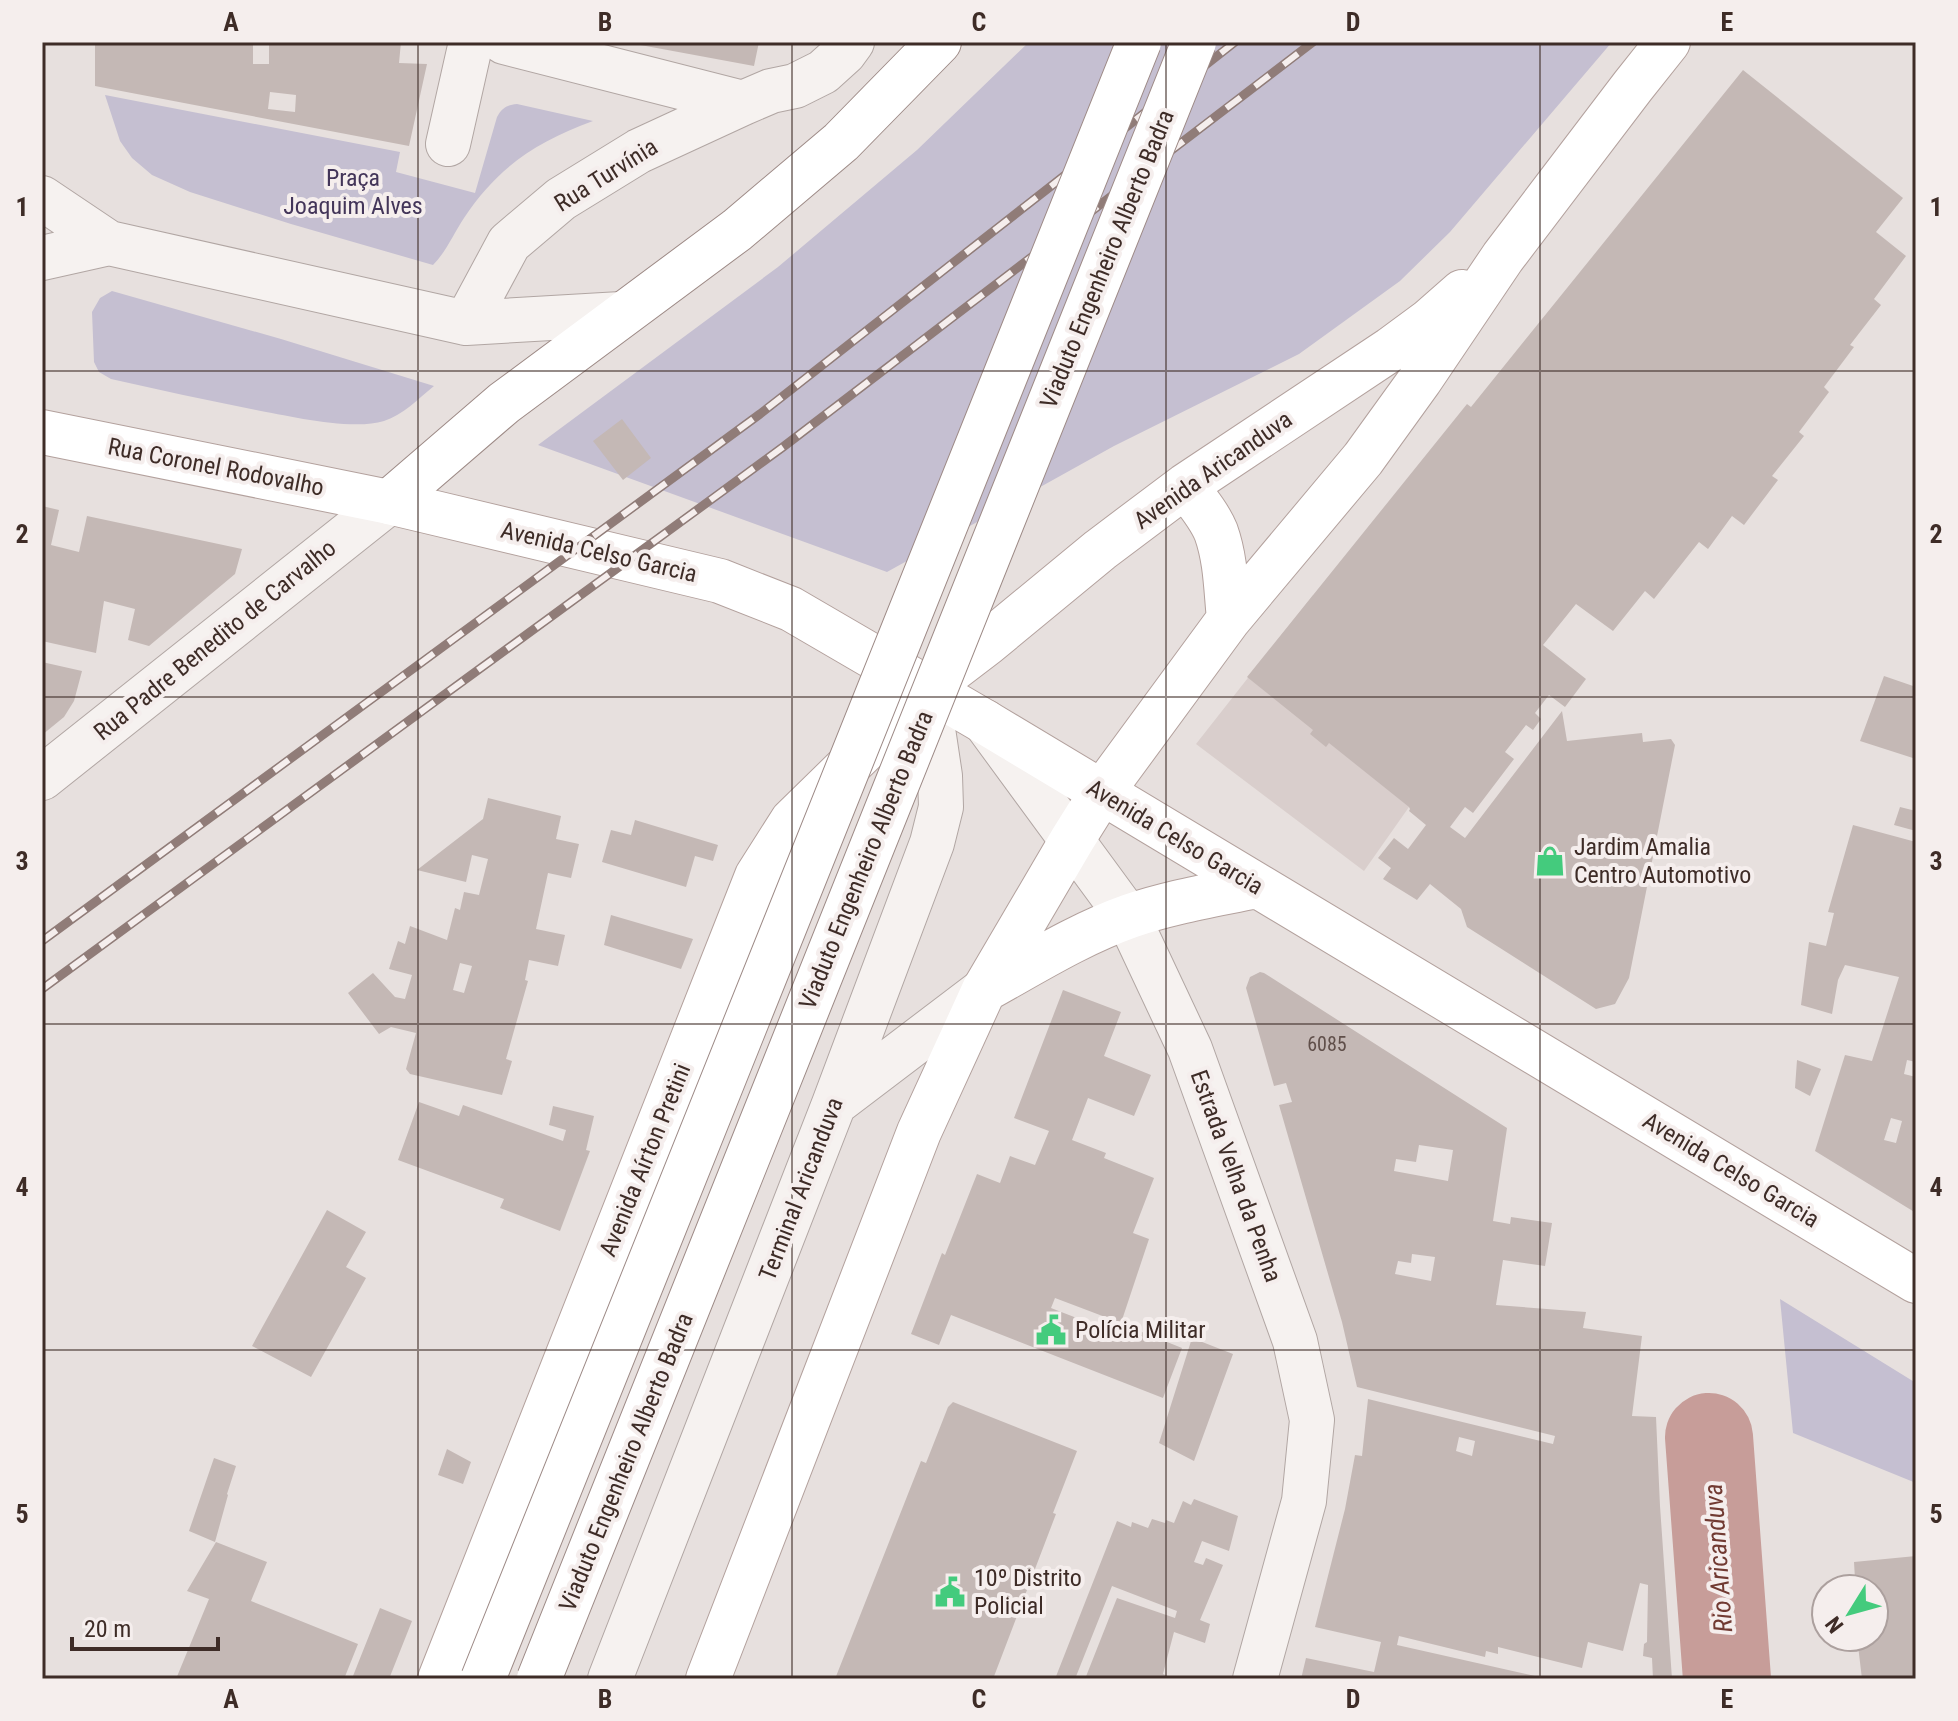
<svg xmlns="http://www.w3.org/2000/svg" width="1958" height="1721" viewBox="0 0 1958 1721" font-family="'Roboto Condensed',sans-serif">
<rect width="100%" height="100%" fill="#e7e0de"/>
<path fill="#d9cecc" d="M 1313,595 L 1477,726 L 1409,807 L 1364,871 L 1196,744 Z"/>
<path fill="#c5bfd1" d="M 1029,42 L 1612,42 L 1450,232 L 1400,281 L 1299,354 L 1114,446 L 887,572 L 538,445 L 778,267 L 917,150 Z
M 105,95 L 400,152 L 396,172 L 475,193 L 497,117 C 502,108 507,105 517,104 L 593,121 C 536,142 498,167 464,218 C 454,233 446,252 433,265 L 291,224 L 190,192 L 152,175 L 132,158 L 120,141 Z
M 112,291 L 281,339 L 434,386 C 418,399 403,415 384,421 C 352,431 289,416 256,410 C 207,400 159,390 111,379 L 99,372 L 94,362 L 92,312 L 100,298 Z
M 1780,1299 L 1916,1383 L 1916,1483 L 1793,1433 Z"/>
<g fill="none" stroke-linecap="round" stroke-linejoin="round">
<path stroke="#c79d99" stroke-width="88" d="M 1709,1437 L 1727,1679"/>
</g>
<path fill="#c4b8b5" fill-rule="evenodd" d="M 95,42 L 253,42 L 253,64 L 269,64 L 269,42 L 401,42 L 399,63 L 427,64 L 409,146 L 95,86 ZM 270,92 L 296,95 L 295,112 L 268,109 Z
M 635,42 L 759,42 L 754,66 L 635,44 Z
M 1743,70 L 1903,198 L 1876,232 L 1906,256 L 1874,299 L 1881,305 L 1850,345 L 1854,347 L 1824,387 L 1829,392 L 1799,432 L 1804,436 L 1772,476 L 1778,480 L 1744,525 L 1732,516 L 1708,549 L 1699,542 L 1654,599 L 1645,591 L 1613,631 L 1576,604 L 1543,645 L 1586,679 L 1565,707 L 1549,695 L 1535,713 L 1541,719 L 1533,730 L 1526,725 L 1505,752 L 1514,759 L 1473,813 L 1465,807 L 1450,827 L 1465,838 L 1562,711 L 1567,741 L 1642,733 L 1643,742 L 1671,739 L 1675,745 L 1629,978 L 1615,1004 L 1596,1009 L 1467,927 L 1461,909 L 1430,884 L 1417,900 L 1383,879 L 1391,868 L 1378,858 L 1394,838 L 1408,849 L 1426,825 L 1409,811 L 1410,809 L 1409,807 L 1329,743 L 1326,747 L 1310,734 L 1313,730 L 1247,677 L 1467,404 L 1471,407 Z
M 622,419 L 651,458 L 623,480 L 593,441 Z
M 42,506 L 59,510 L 51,545 L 79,552 L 87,516 L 242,549 L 235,574 L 149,646 L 128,640 L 135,609 L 104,601 L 96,653 L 42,641 Z
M 42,662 L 82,671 L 74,701 L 64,717 L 42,735 Z
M 1884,676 L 1916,687 L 1916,759 L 1860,741 Z
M 488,798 L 561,816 L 556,839 L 579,844 L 571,878 L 548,873 L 536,929 L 565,935 L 558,966 L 529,960 L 525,980 L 528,981 L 506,1059 L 512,1061 L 502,1095 L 410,1074 L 406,1069 L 416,1033 L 391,1027 L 379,1034 L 348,993 L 373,973 L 395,997 L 405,999 L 412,975 L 389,969 L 398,941 L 405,944 L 410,926 L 447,940 L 455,908 L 460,910 L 464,892 L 479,895 L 488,859 L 472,855 L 466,882 L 417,870 L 483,819 ZM 460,963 L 472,966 L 464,993 L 453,990 Z
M 1900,807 L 1916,811 L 1916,831 L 1894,825 Z
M 635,820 L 718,845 L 713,861 L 695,856 L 686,887 L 602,862 L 611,830 L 631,835 Z
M 1853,825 L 1916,842 L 1916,1062 L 1907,1060 L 1904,1074 L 1916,1077 L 1916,1213 L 1815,1151 L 1845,1055 L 1872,1061 L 1899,977 L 1845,965 L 1838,980 L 1832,1014 L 1801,1005 L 1809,942 L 1826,946 L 1834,913 L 1828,912 ZM 1891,1118 L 1902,1121 L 1896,1143 L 1884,1140 Z
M 611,915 L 693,939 L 681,969 L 604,945 Z
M 1260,972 L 1264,973 L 1507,1128 L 1493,1221 L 1510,1224 L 1511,1217 L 1552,1223 L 1545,1266 L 1503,1260 L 1496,1305 L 1586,1312 L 1583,1328 L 1642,1336 L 1632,1416 L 1656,1417 L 1660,1506 L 1672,1679 L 1653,1679 L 1652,1658 L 1643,1656 L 1644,1644 L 1647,1642 L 1648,1585 L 1640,1583 L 1623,1651 L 1588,1642 L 1582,1668 L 1498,1647 L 1498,1654 L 1486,1651 L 1485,1657 L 1399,1636 L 1397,1645 L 1548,1679 L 1301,1679 L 1306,1658 L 1374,1672 L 1381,1642 L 1315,1627 L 1345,1509 L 1355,1455 L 1362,1456 L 1368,1399 L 1553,1444 L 1555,1436 L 1357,1387 L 1342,1322 L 1279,1105 L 1292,1102 L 1286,1083 L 1274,1086 L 1246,988 L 1250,977 ZM 1419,1145 L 1453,1150 L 1448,1181 L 1394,1171 L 1396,1159 L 1416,1162 ZM 1412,1254 L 1435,1257 L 1431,1281 L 1395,1274 L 1398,1261 L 1411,1263 ZM 1459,1437 L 1475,1441 L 1472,1456 L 1456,1451 Z
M 1063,990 L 1121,1012 L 1104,1056 L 1151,1075 L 1134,1116 L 1088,1098 L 1072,1140 L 1106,1153 L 1104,1158 L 1154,1178 L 1133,1233 L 1149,1239 L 1121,1323 L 1055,1298 L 1051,1308 L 1123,1336 L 1127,1326 L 1182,1348 L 1163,1398 L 951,1315 L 939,1345 L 911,1334 L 942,1253 L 945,1255 L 977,1174 L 1000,1183 L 1010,1156 L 1035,1165 L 1049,1131 L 1014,1118 Z
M 1797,1060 L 1821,1069 L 1810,1096 L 1795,1088 Z
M 419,1102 L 459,1116 L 463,1105 L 563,1141 L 566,1130 L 549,1125 L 553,1106 L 594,1116 L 586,1150 L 590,1151 L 560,1231 L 500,1208 L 504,1199 L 398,1160 Z
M 327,1210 L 366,1232 L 346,1267 L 366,1278 L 311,1377 L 252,1346 Z
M 1192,1338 L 1233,1354 L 1194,1461 L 1159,1443 Z
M 953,1402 L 1077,1451 L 1053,1513 L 1056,1514 L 993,1679 L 835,1679 L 921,1461 L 926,1463 L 948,1407 Z
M 447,1449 L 471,1462 L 463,1484 L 438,1475 Z
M 214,1458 L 236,1466 L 227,1494 L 228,1495 L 215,1542 L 189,1531 Z
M 1194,1499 L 1238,1516 L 1229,1551 L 1202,1541 L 1194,1562 L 1203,1565 L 1206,1558 L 1223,1565 L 1200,1620 L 1210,1624 L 1205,1643 L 1174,1632 L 1163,1674 L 1175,1679 L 1085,1679 L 1117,1598 L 1175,1618 L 1177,1611 L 1112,1586 L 1075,1679 L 1055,1679 L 1117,1521 L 1131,1527 L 1132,1522 L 1148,1528 L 1152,1519 L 1165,1523 L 1166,1520 L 1174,1523 L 1183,1501 L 1191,1505 Z
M 216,1542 L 267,1562 L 251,1601 L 358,1644 L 344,1679 L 176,1679 L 209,1599 L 187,1591 Z
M 1916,1556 L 1916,1679 L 1862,1679 L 1857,1637 L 1874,1637 L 1874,1589 L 1852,1589 L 1851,1580 L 1855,1579 L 1854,1562 Z
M 380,1608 L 412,1621 L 389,1679 L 361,1679 L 353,1676 Z"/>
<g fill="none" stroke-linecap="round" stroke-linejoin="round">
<g stroke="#b1a6a3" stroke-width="46">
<path id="minor" d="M 504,42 L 743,103
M 448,144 L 471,42
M 42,198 L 109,243 L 466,323 L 621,314
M 42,258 L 109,243
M 466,323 L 509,243 L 561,199 L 639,151 L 743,103 L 771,91 L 795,86 L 823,72 L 844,53 L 852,42
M 985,722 L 1128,917 L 1190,1049 L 1295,1341 L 1312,1420 L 1304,1501 L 1255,1679
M 42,778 L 389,502
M 834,1104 L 984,990
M 610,1679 L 834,1104 L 932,843 L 941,807 L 940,776 L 927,689"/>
</g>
<g stroke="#b3a19d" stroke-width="46">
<path id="major" d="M 42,432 L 389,502 L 720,581 L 791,609 L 985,722 L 1916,1281
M 1185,486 C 1196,500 1209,515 1216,532 C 1226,560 1226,590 1229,619
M 986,989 C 1033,963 1079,934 1130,916 C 1171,902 1214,895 1256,886
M 440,1679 L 757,876 L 792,821 L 927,689 L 986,644 L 1100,550 L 1185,486 L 1391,349 L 1429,321 L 1462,292
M 708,1679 L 919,1132 L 984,990 L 1072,840 L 1102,792 L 1229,619 L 1363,459 L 1420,380 L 1503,257 L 1633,86 L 1668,42"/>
</g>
<g stroke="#9d8a86" stroke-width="46">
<path id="highway" d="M 389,502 L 504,403 L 737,230 L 841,142 L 939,42"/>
</g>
<use href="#minor" stroke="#f6f2f0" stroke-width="44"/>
<use href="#major" stroke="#fff" stroke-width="44"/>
<use href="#highway" stroke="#fff" stroke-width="44"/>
<g stroke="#907c78" stroke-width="9">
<path id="rail" d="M 42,941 L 760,414 L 1235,42
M 42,989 L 783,447 L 1313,42"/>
</g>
<use href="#rail" stroke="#f5eeed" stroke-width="6" stroke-dasharray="18" stroke-linecap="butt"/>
<g stroke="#9d8a86" stroke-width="46" stroke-linecap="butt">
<path id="highway-bridge" d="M 483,1679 L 1139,42
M 539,1679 L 1194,42"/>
</g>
<use href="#highway-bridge" stroke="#fff" stroke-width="44"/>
</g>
<path fill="none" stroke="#3e2c27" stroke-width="2" stroke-opacity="0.55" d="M 418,42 L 418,1679M 792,42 L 792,1679M 1166,42 L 1166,1679M 1540,42 L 1540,1679M 42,371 L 1916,371M 42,697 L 1916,697M 42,1024 L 1916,1024M 42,1350 L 1916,1350"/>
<defs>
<g id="shop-bare" transform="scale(2.4)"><path d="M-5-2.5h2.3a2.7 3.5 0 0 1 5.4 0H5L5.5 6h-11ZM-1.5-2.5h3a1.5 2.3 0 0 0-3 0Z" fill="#44cb7d" stroke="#f5eeed" stroke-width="2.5" paint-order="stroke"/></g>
<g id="civic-bare" transform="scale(2.4)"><path d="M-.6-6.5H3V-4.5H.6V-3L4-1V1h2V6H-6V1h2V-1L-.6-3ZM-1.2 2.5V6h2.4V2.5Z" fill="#44cb7d" stroke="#f5eeed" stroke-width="2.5" paint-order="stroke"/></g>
</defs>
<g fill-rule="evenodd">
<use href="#shop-bare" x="1550" y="861"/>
<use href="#civic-bare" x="1051" y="1330"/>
<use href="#civic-bare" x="950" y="1592"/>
</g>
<g text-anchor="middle" stroke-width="8" stroke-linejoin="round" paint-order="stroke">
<g font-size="20" fill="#604f4a">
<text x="1327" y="1051">6085</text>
</g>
<g font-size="24" fill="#3e2c27" stroke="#f5eeed">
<text transform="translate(606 175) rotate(-32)" y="8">Rua Turvínia</text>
<text transform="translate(1107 259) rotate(-68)" y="8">Viaduto Engenheiro Alberto Badra</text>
<text transform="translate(216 467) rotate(11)" y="8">Rua Coronel Rodovalho</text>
<text transform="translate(1213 470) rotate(-35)" y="8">Avenida Aricanduva</text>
<text transform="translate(599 552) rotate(13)" y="8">Avenida Celso Garcia</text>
<text transform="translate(215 640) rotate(-39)" y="8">Rua Padre Benedito de Carvalho</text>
<text transform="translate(1175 837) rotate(31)" y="8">Avenida Celso Garcia</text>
<text transform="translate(866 860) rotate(-68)" y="8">Viaduto Engenheiro Alberto Badra</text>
<text transform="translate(645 1160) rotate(-68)" y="8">Avenida Aírton Pretini</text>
<text transform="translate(1731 1170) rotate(31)" y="8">Avenida Celso Garcia</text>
<text transform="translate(1236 1176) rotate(70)" y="8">Estrada Velha da Penha</text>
<text transform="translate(801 1189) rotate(-69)" y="8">Terminal Aricanduva</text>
<text transform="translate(626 1462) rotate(-68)" y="8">Viaduto Engenheiro Alberto Badra</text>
</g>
<g font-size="24" fill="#433559" stroke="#f5eeed">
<text x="353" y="186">Praça<tspan x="353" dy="28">Joaquim Alves</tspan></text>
</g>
<g font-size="24" fill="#3e2c27" stroke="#f5eeed" text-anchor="start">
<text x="1574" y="855">Jardim Amalia<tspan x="1574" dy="28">Centro Automotivo</tspan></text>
<text x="1075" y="1338">Polícia Militar</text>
<text x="974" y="1586">10º Distrito<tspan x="974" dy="28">Policial</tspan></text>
</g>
<g font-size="26" font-style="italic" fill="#713a32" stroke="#f5eeed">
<text transform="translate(1718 1558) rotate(-94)" y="9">Rio Aricanduva</text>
</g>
</g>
<rect width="1958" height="1721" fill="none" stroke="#f5eeed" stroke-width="88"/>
<g transform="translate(1850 1613) rotate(233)"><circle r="38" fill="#f5eeed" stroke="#aca09e" stroke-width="2"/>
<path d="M0-6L14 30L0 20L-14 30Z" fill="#44cb7d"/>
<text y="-12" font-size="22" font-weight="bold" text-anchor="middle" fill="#3e2c27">N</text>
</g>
<path d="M72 1637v12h146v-12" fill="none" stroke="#3e2c27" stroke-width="4"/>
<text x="84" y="1637" font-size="24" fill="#3e2c27" stroke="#f5eeed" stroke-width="6" paint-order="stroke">20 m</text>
<rect x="44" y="44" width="1870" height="1633" fill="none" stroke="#3e2c27" stroke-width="3"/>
<g font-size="26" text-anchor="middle" font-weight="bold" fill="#3e2c27">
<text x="231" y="31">A</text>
<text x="605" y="31">B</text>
<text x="979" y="31">C</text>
<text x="1353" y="31">D</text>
<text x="1727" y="31">E</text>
<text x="22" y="216">1</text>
<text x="1936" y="216">1</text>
<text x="22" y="543">2</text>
<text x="1936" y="543">2</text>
<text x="22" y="870">3</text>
<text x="1936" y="870">3</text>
<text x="22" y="1196">4</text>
<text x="1936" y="1196">4</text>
<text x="22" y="1523">5</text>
<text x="1936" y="1523">5</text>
<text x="231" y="1708">A</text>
<text x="605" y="1708">B</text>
<text x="979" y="1708">C</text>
<text x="1353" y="1708">D</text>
<text x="1727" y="1708">E</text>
</g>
</svg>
